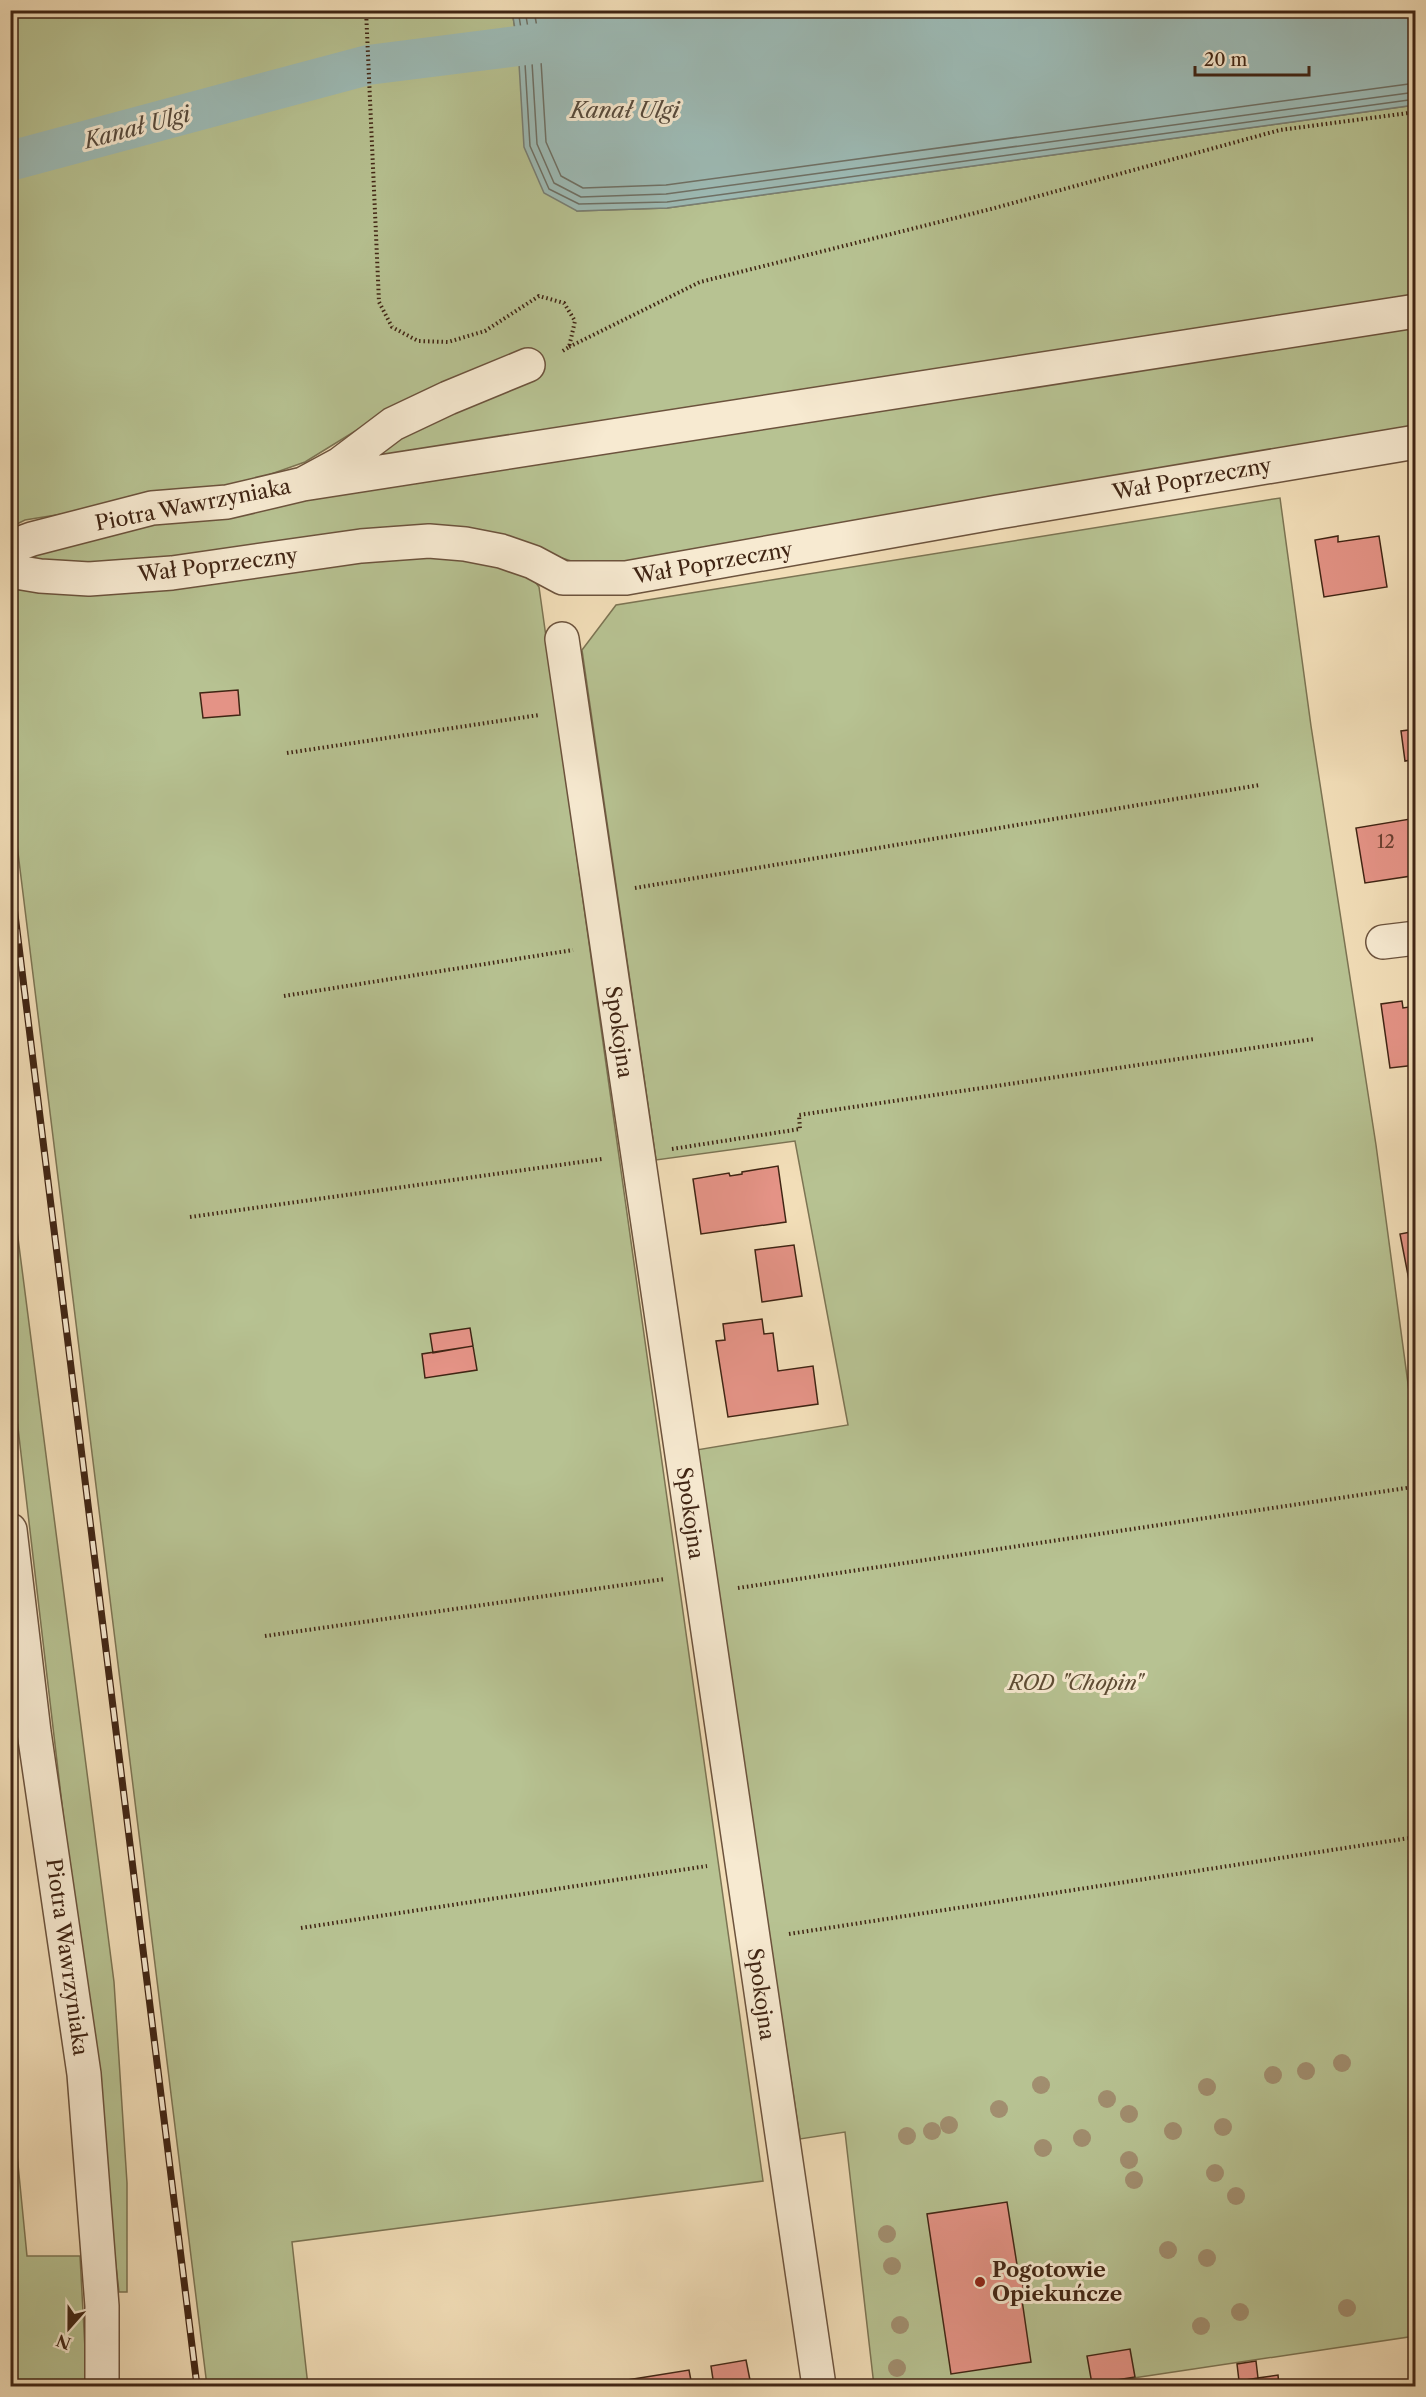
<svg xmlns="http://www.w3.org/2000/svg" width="1426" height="2397" viewBox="0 0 1426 2397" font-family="'Libre Caslon Text',serif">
<rect width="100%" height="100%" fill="#f2deb8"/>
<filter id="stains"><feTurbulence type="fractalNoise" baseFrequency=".00333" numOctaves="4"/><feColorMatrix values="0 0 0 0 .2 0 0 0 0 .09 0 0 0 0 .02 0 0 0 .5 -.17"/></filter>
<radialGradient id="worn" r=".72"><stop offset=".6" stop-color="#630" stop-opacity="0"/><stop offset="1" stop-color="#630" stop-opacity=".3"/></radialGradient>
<path fill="#b7c292" stroke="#7c7453" stroke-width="1.5" d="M 10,11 L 512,11 L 518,47 L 577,211 L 667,208 L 1415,105 L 1415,442 L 626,578 L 520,545 L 107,570 L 17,560 L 167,517 L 311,494 L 370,422 L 305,462 L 237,486 L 25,520 L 11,527 Z
M 1280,498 L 1311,726 L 1376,1145 L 1415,1436 L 1415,2336 L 1080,2386 L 874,2386 L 845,2132 L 800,2139 L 696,1450 L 848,1425 L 795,1141 L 656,1160 L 582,650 L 616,605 Z
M 445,552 L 531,576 L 539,587 L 763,2181 L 292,2242 L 308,2386 L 207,2386 L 11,796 L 10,588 L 30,591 Z
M 10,1176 L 114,1982 L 127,2183 L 127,2292 L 119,2292 L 11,1368 Z
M 10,2083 L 27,2256 L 80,2256 L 87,2386 L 11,2386 Z"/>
<path fill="#9dbbb6" stroke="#787f75" stroke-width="1.5" d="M 512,11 L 1415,11 L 1415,105 L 667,208 L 577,211 L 544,193 L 524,147 L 518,47 Z"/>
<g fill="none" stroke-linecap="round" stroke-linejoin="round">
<path stroke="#6e7065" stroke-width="1.5" d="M 518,10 L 524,47 L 530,146 L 549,189 L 579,204 L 667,202 L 1416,99
M 525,10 L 531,46 L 537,144 L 554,183 L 581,197 L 666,194 L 1416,92
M 534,10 L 540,45 L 546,142 L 561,176 L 583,188 L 666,185 L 1416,83"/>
<path stroke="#9dbbb6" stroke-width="40" d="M 10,161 L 368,65 L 573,39"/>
</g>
<path fill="#e49386" stroke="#402514" stroke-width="1.5" d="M 1338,536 L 1338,542 L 1379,536 L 1387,587 L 1324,597 L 1315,540 Z
M 238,690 L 240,715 L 203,718 L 200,693 Z
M 1416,729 L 1416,759 L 1405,761 L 1401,731 Z
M 1410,819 L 1415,857 L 1409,858 L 1411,876 L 1365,883 L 1356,828 Z
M 1402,1001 L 1403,1008 L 1416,1006 L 1416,1065 L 1390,1068 L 1381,1004 Z
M 778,1166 L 786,1222 L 701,1234 L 693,1179 L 729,1173 L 730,1176 L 742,1174 L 742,1172 Z
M 1416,1231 L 1416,1311 L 1415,1311 L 1400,1234 Z
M 794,1245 L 802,1296 L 762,1302 L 755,1250 Z
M 762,1319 L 764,1334 L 773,1333 L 778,1371 L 813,1366 L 818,1404 L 728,1417 L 716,1341 L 725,1340 L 723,1324 Z
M 470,1328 L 473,1346 L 433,1353 L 430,1334 Z
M 473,1346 L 477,1370 L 425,1378 L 422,1354 Z
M 1007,2202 L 1018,2271 L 1021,2271 L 1024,2292 L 1021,2293 L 1031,2362 L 951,2374 L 927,2214 Z
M 1130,2349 L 1135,2377 L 1092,2384 L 1087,2356 Z
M 746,2360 L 751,2385 L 714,2386 L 711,2366 Z
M 1256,2361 L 1258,2378 L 1239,2381 L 1237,2364 Z
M 689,2370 L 692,2386 L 615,2386 L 615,2382 Z
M 1278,2375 L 1279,2386 L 1259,2386 L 1258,2378 Z
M 1258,2378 L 1259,2386 L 1239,2386 L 1239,2381 Z"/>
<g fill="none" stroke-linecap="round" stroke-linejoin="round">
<g stroke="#6c533d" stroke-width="36">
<path id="minor" d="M 303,484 L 1416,311
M 10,547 L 32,539 L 152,508 L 227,502 L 303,484 L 340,464 L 393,424 L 448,398 L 528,365
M 10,571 L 40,576 L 89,579 L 172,573 L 361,546 L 429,541 L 465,544 L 501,551 L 533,562 L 563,578 L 626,578 L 998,512 L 1416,442
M 562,639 L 819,2386
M 1383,942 L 1416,938
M 10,1530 L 34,1732 L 84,2074 L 102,2306 L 102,2386"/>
</g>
<path stroke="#402514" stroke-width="4" stroke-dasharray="1.5 3" stroke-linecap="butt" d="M 366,10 L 379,302 L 392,327 L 418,341 L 448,342 L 485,331 L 539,296 L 564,303 L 575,321 L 569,347 L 561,352
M 569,347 L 700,282 L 991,209 L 1280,130 L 1416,112
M 287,753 L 539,715
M 635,888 L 1260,785
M 284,996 L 573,950
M 672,1149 L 800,1129 L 799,1115 L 1314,1039
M 190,1217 L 602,1159
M 738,1588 L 1413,1487
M 265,1636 L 665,1579
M 301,1928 L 707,1866
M 789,1934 L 1416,1837"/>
<use href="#minor" stroke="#f7ead1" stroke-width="33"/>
<g stroke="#402514" stroke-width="7">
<path id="rail" d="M 10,874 L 197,2386"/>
</g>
<use href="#rail" stroke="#f7ead1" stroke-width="4.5" stroke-dasharray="14" stroke-linecap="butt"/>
</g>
<g fill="#a18e6f">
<circle cx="1342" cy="2063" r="9"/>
<circle cx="1306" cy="2071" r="9"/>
<circle cx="1273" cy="2075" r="9"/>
<circle cx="1041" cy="2085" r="9"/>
<circle cx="1207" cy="2087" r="9"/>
<circle cx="1107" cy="2099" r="9"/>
<circle cx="999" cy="2109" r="9"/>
<circle cx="1129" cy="2114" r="9"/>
<circle cx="949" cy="2125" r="9"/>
<circle cx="1223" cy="2127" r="9"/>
<circle cx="932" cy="2131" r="9"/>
<circle cx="1173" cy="2131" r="9"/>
<circle cx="907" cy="2136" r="9"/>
<circle cx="1082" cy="2138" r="9"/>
<circle cx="1043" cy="2148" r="9"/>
<circle cx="1129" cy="2160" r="9"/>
<circle cx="1215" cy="2173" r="9"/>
<circle cx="1134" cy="2180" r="9"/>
<circle cx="1236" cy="2196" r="9"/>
<circle cx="887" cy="2234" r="9"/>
<circle cx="1168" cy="2250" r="9"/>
<circle cx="1207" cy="2258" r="9"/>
<circle cx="892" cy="2266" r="9"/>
<circle cx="1347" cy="2308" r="9"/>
<circle cx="1240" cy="2312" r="9"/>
<circle cx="900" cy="2325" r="9"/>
<circle cx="1201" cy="2326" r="9"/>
<circle cx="897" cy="2368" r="9"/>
</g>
<circle fill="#8f2418" stroke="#f7ead1" stroke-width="2" cx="980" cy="2282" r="6"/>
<g text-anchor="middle" stroke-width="6" stroke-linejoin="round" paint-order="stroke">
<g font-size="18" fill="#694030">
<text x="1386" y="848">12</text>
</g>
<g font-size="21" fill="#402514" stroke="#f7ead1">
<text transform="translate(1192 479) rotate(-10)" y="7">Wał Poprzeczny</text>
<text transform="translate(193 505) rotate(-11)" y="7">Piotra Wawrzyniaka</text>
<text transform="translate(713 563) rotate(-10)" y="7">Wał Poprzeczny</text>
<text transform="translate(218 565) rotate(-7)" y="7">Wał Poprzeczny</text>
<text transform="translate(619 1032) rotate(82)" y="7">Spokojna</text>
<text transform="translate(690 1513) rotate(82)" y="7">Spokojna</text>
<text transform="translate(67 1957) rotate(82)" y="7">Piotra Wawrzyniaka</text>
<text transform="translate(761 1994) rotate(82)" y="7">Spokojna</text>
</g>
<g font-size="21" font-style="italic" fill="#5e4c34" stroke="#f7ead1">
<text x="1075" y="1690">ROD "Chopin"</text>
</g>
<g font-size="21" font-weight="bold" fill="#402514" stroke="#f7ead1" text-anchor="start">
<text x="992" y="2277">Pogotowie<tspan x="992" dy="24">Opiekuńcze</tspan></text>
</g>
<g font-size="22" font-style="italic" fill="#574a3c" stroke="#f7ead1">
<text x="625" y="118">Kanał Ulgi</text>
<text transform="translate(137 127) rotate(-15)" y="8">Kanał Ulgi</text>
</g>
</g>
<rect width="1426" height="2397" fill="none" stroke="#f2deb8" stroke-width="36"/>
<rect x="12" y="12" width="1402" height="2373" fill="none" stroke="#402514" stroke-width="3"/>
<rect x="18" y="18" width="1390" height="2361" fill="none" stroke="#402514" stroke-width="1.5"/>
<g transform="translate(69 2328) rotate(201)" stroke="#f7ead1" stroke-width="4.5" paint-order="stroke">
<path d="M0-4.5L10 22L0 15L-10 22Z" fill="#402514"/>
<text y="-9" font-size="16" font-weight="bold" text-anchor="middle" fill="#402514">N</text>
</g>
<path d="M1195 66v9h114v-9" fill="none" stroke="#402514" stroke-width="3"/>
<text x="1204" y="66" font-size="18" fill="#402514" stroke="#f7ead1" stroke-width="4.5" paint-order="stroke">20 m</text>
<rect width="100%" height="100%" filter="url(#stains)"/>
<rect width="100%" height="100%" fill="url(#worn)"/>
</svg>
